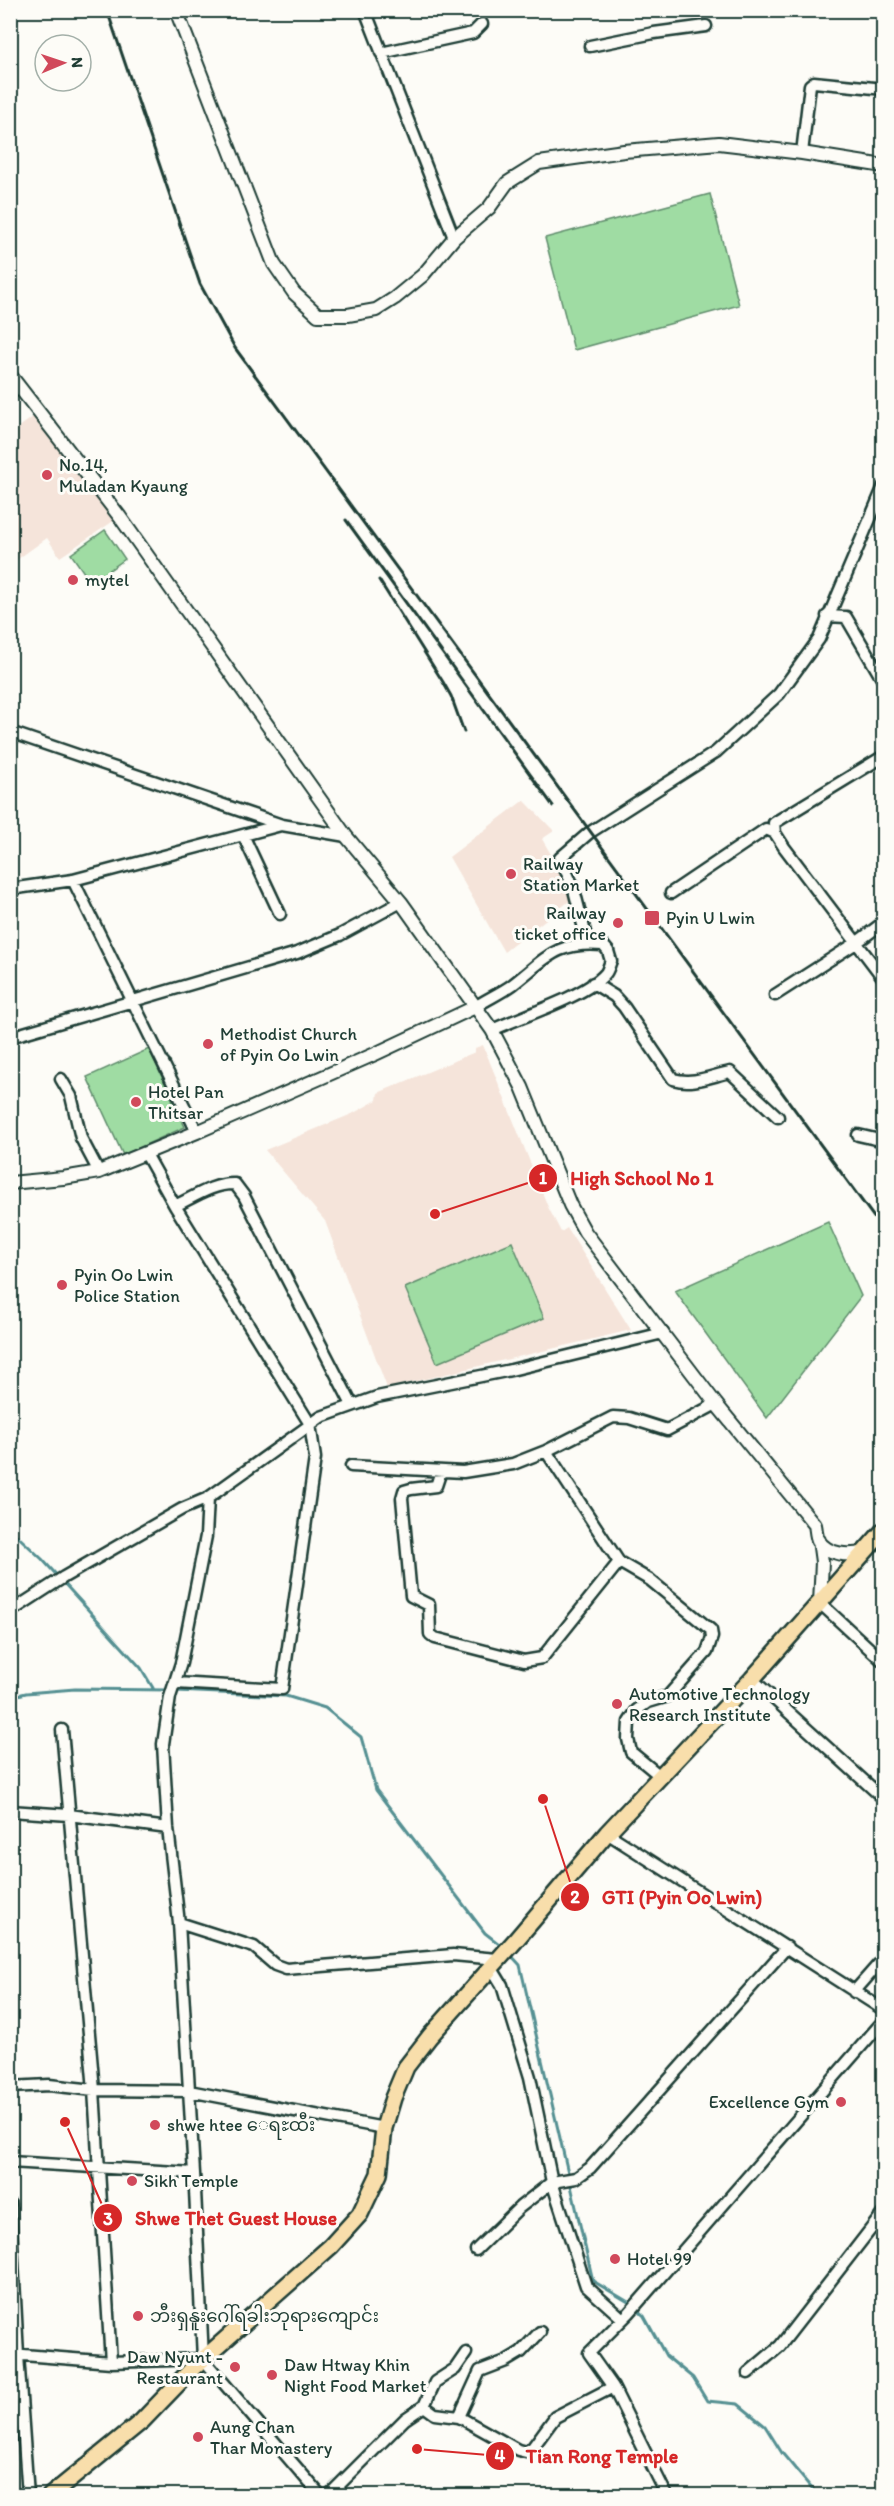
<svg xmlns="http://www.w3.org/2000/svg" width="894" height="2506" viewBox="0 0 894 2506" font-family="Itim,'Noto Sans Myanmar',sans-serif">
<rect width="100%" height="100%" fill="#fdfcf7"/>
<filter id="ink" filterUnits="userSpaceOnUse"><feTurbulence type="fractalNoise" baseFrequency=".0167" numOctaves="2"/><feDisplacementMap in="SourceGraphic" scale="12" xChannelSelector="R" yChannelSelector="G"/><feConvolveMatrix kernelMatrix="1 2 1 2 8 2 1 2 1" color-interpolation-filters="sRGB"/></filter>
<g filter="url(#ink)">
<path fill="#f5e4da" d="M 37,414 L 118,518 L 60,557 L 47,538 L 11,564 L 11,433 Z
M 524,800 L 554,831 L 542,839 L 573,892 L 572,899 L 504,952 L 449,857 Z
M 483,1045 L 548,1207 L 561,1232 L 567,1228 L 631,1330 L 387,1388 L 325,1221 L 265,1150 L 352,1114 L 377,1100 L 378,1093 L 475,1052 L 475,1048 Z"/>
<path fill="#9fdca3" stroke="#5f8c6c" stroke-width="1.5" d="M 710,194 L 739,305 L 574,350 L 545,238 Z
M 105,530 L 125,559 L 91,583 L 71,554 Z
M 149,1049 L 185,1127 L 123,1155 L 87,1077 Z
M 828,1222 L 861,1296 L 767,1418 L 675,1291 Z
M 512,1242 L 544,1318 L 437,1363 L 405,1288 Z"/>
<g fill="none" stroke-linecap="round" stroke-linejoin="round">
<path stroke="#549092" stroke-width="3" d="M 10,1529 L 42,1559 L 141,1668 L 153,1688
M 176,1691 L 286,1696 L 325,1708 L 361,1737 L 376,1790 L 485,1933 L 503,1947
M 10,1697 L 26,1693 L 75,1689 L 170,1690
M 510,1954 L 520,1965 L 526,1991 L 593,2281 L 630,2303 L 644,2316 L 666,2356 L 693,2378 L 707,2401 L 738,2404 L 765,2426 L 782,2453 L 818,2496"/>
<g stroke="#1f3d34" stroke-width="15">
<path id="minor" d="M 365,10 L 454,238
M 590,46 L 654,33 L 706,26
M 381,53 L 473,33 L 482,24
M 802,153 L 810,85 L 814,82 L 884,89
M 827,616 L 846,617 L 884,682
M 10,732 L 282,825 L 346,836
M 884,756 L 774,823 L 775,833 L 784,847 L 884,979
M 243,835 L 280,914
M 73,880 L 197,1132
M 10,889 L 73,880 L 281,825
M 671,893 L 766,829 L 775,833
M 588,944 L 573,886 L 560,858 L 589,833 L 716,752 L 779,694 L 819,639 L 884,486
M 593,983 L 614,996 L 624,1007 L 673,1079 C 693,1085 711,1076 730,1072 L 778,1117
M 775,995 L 856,943 L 884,922
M 475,1007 C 487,999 501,993 512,985 C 546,959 555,941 603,945 L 608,951 L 611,961 C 609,965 608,971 605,974 C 586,996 520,1017 492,1030
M 10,1037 L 297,953 L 340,935 L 401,902
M 61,1079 L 71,1096 L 81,1138 L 99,1172
M 858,1135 L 884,1141
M 146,1154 L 175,1206 L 310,1424 L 315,1458 L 282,1689 L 176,1683
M 175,1206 C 194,1197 214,1183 235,1184 L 244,1196 L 352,1405
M 546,1451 L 619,1562 L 650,1580 L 711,1630 L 712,1637 L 707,1652 L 668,1696 L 648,1702 L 637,1710 L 629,1722 L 628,1739 L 631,1752 L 660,1776
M 351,1466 L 463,1472 L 513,1464 L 546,1451 L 613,1417 L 629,1418 L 667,1430 L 716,1404
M 441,1471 L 436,1486 L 411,1489 L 404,1491 L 402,1498 L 411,1596 L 429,1605 L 430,1634 L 435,1638 L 524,1661 L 542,1658 L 619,1562
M 208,1498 L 206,1536 L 181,1663 L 170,1697 L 163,1744 L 168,1828 L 179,1923 L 195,2190 L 203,2359 L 321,2496
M 820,1603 L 884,1662
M 10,1612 L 64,1577 L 182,1509 L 208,1498 L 321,1417 L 377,1397 L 511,1370 L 663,1333
M 752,1679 L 884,1799
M 62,1730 L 94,2090 L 111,2362
M 10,1811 L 69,1815 L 168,1828
M 607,1833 L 884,2010
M 179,1923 L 254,1947 L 275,1965 L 286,1969 L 453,1955 L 497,1959
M 491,1967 L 502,1985 L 530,2077 L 552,2182 L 576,2178 L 590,2168 L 787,1947
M 854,1992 L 884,1958
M 10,2087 L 49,2085 L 94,2090 L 189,2091 L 384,2128
M 10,2162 L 193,2173
M 10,2204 L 18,2355 L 28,2496
M 476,2250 L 520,2207 L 552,2182 L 586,2286 L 623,2319
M 11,2354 L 111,2362 L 203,2359
M 748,2373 L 780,2346 L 884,2212
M 424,2406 L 435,2382 L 455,2369 L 466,2353
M 459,2417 L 480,2371 L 506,2361 L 521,2352 L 540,2332
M 328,2496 L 405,2419 L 424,2406 L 435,2414 L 459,2417 L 518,2450 L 526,2452 L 533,2447 L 555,2417 L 613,2387
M 667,2496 L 613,2387 L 589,2353 L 629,2313 L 884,2020"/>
</g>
<g stroke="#1f3d34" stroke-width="16">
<path id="tertiary" d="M 176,10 L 274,264 L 294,293 L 318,315 L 348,315 L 376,310 L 395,298 L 423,275 L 454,238 L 489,208 L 507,183 L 539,163 L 624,151 L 719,143 L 802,153 L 884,166
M 10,375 L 120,517 L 346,836 L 401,902 L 492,1030 L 522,1087 L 570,1205 L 585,1232 L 716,1404 L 815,1525 C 816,1529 816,1536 818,1540 C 828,1556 850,1556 865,1552
M 10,1183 L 63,1178 L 99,1172 L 197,1132 L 375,1054 L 475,1007
M 819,1540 L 822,1562 L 820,1603"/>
</g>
<g stroke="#1f3d34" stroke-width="20">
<path id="primary" d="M 50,2496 L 142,2421 L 193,2368 L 331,2246 L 360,2214 L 379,2174 L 384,2128 L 393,2098 L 406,2067 L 430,2036 L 515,1941 L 607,1833 L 752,1679 L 884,1530"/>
</g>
<use href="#minor" stroke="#fdfcf7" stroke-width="10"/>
<use href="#tertiary" stroke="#fdfcf7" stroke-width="12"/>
<use href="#primary" stroke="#f8deab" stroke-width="15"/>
<path stroke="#1f3d34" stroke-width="3" d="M 107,10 L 200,284 L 235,348 L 884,1231
M 346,520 L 553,806
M 379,580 L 443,682 L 451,696 L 464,732"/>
</g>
</g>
<g fill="#d1495b" stroke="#fdfcf7" stroke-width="2">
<circle cx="47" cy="475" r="6"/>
<circle cx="73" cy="580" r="6"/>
<circle cx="511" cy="874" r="6"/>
<rect x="644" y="910" width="16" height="16" rx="3"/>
<circle cx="618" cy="923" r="6"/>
<circle cx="208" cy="1044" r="6"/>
<circle cx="136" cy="1102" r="6"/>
<circle cx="62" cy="1285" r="6"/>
<circle cx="617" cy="1704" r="6"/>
<circle cx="841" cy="2102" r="6"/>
<circle cx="155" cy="2125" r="6"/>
<circle cx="132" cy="2181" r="6"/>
<circle cx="615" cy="2259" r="6"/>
<circle cx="138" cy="2316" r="6"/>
<circle cx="235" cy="2367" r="6"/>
<circle cx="272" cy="2375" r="6"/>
<circle cx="198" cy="2437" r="6"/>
</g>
<g text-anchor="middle" stroke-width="6" stroke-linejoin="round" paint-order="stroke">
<g font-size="18" fill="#1f3d34" stroke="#fdfcf7" text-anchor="start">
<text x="59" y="471">No.14,<tspan x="59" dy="21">Muladan Kyaung</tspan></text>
<text x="85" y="586">mytel</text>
<text x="523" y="870">Railway<tspan x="523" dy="21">Station Market</tspan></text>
<text x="606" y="919" text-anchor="end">Railway<tspan x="606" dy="21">ticket office</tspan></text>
<text x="666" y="924">Pyin U Lwin</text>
<text x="220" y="1040">Methodist Church<tspan x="220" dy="21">of Pyin Oo Lwin</tspan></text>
<text x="148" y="1098">Hotel Pan<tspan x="148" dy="21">Thitsar</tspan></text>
<text x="74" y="1281">Pyin Oo Lwin<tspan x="74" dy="21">Police Station</tspan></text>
<text x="629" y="1700">Automotive Technology<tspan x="629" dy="21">Research Institute</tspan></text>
<text x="829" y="2108" text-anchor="end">Excellence Gym</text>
<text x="167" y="2131">shwe htee ေရႊထီး</text>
<text x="144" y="2187">Sikh Temple</text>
<text x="627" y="2265">Hotel 99</text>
<text x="150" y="2322">ဘီးရှနူးဂေါ်ရခါးဘုရားကျောင်း</text>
<text x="223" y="2363" text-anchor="end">Daw Nyunt -<tspan x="223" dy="21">Restaurant</tspan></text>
<text x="284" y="2371">Daw Htway Khin<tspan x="284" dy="21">Night Food Market</tspan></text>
<text x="210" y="2433">Aung Chan<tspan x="210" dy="21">Thar Monastery</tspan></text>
</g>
</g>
<path fill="none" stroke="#d62828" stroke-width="2" d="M435 1214L543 1178M543 1799L575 1897M65 2122L108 2218M417 2449L500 2456"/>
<g fill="#d62828" stroke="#fdfcf7" stroke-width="2">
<circle cx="435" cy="1214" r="6"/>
<circle cx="543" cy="1799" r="6"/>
<circle cx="65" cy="2122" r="6"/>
<circle cx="417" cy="2449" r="6"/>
<circle cx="543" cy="1178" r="15"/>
<circle cx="575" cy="1897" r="15"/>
<circle cx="108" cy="2218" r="15"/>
<circle cx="500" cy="2456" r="15"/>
</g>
<g font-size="18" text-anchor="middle" font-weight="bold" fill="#fff">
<text x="543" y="1184">1</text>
<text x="575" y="1903">2</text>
<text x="108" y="2225">3</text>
<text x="500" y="2462">4</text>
</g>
<g font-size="20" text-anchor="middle" font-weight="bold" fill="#d62828" stroke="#fdfcf7" stroke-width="6" stroke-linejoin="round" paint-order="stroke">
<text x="642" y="1185">High School No 1</text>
<text x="682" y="1904">GTI (Pyin Oo Lwin)</text>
<text x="236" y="2225">Shwe Thet Guest House</text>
<text x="602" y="2463">Tian Rong Temple</text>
</g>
<rect width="894" height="2506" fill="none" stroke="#fdfcf7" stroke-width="36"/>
<rect x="18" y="18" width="858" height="2470" fill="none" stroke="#1f3d34" stroke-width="2" filter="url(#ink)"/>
<g transform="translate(63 63) rotate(88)"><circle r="28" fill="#fdfcf7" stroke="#a4b0a9" stroke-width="1.5"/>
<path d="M0-4.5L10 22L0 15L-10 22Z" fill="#d1495b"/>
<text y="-9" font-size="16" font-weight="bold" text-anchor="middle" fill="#1f3d34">N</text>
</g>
</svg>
